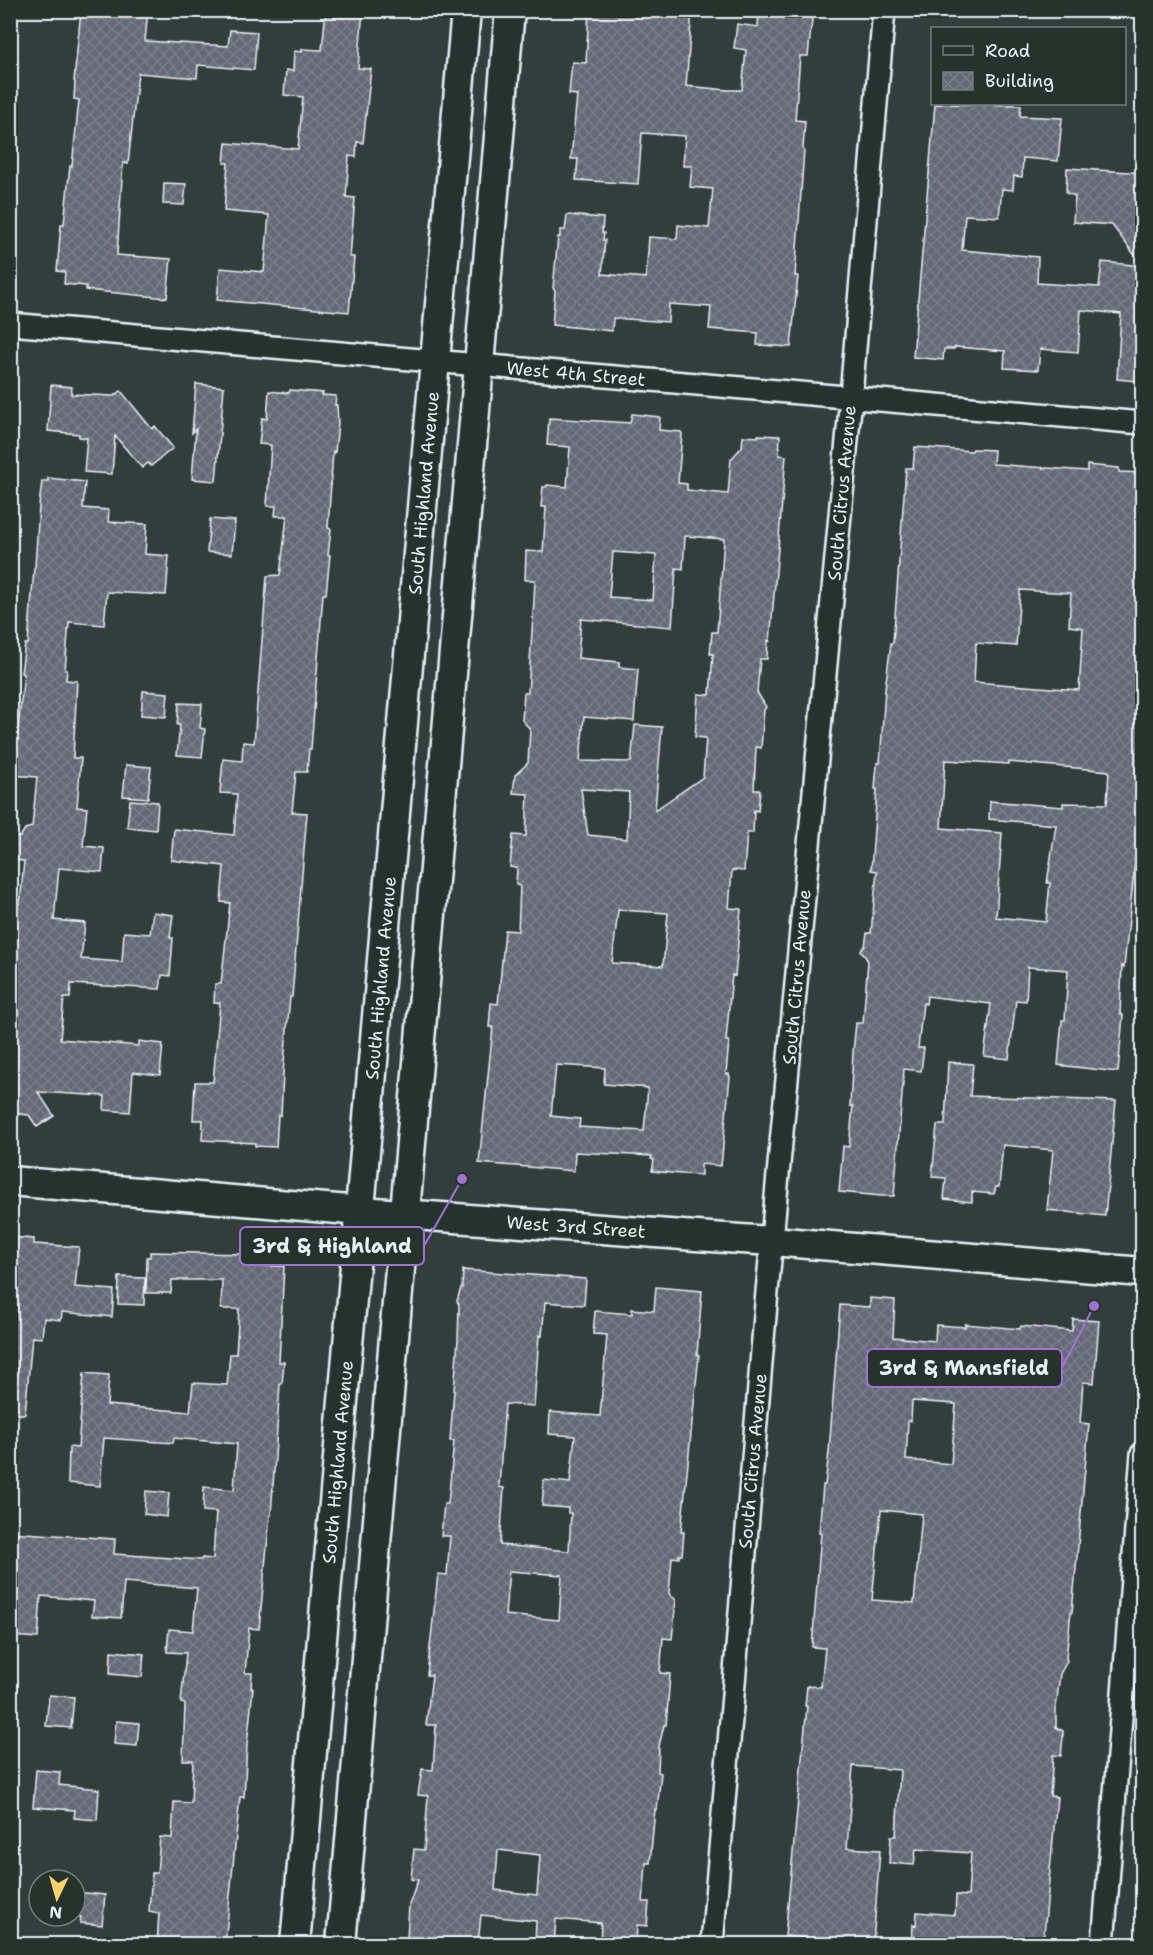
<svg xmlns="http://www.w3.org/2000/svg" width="1153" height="1955" viewBox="0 0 1153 1955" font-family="'Shantell Sans',sans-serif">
<defs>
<pattern id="building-cross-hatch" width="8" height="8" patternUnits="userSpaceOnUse" patternTransform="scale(1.5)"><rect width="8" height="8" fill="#656976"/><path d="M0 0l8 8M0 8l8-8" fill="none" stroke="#7b7f8a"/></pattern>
</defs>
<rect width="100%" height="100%" fill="#333e3c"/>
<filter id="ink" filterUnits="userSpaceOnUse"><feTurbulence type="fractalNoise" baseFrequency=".0167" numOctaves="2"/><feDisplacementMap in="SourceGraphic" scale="12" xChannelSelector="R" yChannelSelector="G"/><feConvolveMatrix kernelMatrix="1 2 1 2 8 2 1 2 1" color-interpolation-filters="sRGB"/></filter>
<g filter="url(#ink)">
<path fill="url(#building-cross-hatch)" stroke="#e8f1f8" stroke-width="1.5" fill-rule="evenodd" d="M 81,10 L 148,10 L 145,41 L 228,46 L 230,30 L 257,32 L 254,70 L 198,65 L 197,78 L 138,73 L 128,164 L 123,163 L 117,255 L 171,259 L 167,298 L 86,290 L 86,286 L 64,284 L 65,272 L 57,271 L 61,224 L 64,224 L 70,166 L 72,166 L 79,100 L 74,99 L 75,82 L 74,81 Z
M 326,10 L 363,10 L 358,68 L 371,69 L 363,143 L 357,142 L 356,157 L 349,156 L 346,197 L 355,198 L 350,257 L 354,257 L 349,312 L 217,300 L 220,268 L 264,272 L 269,215 L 224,211 L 228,163 L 224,163 L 226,143 L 298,149 L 303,97 L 284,95 L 286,70 L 293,71 L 294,51 L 302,52 L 302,49 L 322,50 Z
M 589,10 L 692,10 L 686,86 L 728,90 L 742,90 L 746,50 L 734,48 L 737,24 L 758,27 L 759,10 L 813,10 L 808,56 L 800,56 L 795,120 L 805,121 L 803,149 L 804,150 L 795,276 L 798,276 L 791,347 L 757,345 L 758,333 L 709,329 L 711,307 L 669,304 L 668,322 L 613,318 L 612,331 L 552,325 L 555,291 L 553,288 L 558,237 L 560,237 L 560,230 L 565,230 L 567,215 L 603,218 L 602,233 L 604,233 L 603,240 L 605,240 L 602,274 L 646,278 L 649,237 L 677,239 L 678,225 L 709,228 L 713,189 L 690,187 L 692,166 L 683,166 L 685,136 L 642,133 L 638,184 L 576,180 L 578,159 L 571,159 L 577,95 L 569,94 L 572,62 L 586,63 Z
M 935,104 L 1021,105 L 1020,116 L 1062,118 L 1058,161 L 1023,158 L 1022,177 L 1014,176 L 1013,190 L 1002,189 L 999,217 L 965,215 L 962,250 L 1038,257 L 1037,283 L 1099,287 L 1102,262 L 1143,266 L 1143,378 L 1137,378 L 1137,381 L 1117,379 L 1121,314 L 1081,310 L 1078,352 L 1040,349 L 1038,370 L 1004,368 L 1005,351 L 955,347 L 954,349 L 944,349 L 943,360 L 913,357 Z
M 1067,168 L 1143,173 L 1143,266 L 1112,225 L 1073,222 L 1075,196 L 1066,193 Z
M 164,183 L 186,184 L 184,205 L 163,204 Z
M 196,384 L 224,387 L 216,481 L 192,479 L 196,429 L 192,433 Z
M 51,385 L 72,387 L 71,394 L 114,396 L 121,391 L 152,429 L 155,426 L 173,448 L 151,466 L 148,463 L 142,468 L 115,436 L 112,474 L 84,472 L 87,438 L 79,437 L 79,434 L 48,431 Z
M 290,390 L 323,393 L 322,395 L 336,396 L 335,405 L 337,405 L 338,423 L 335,452 L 333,451 L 328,528 L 331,529 L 328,555 L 330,555 L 326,594 L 323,594 L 311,749 L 309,749 L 307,772 L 296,772 L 292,812 L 307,813 L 292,997 L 290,997 L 283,1073 L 281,1115 L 278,1115 L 276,1147 L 255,1146 L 255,1143 L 202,1140 L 203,1120 L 193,1120 L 195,1082 L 213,1082 L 220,1003 L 214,1003 L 215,984 L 221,984 L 230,903 L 221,902 L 224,866 L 171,860 L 174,829 L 234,835 L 237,794 L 220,793 L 223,759 L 242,761 L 243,742 L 254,743 L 267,576 L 280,575 L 287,516 L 275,516 L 276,506 L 267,506 L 271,445 L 259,444 L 262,418 L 267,419 L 269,391 L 289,393 Z
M 632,414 L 660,417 L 659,430 L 681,432 L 682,434 L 678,483 L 687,484 L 687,490 L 728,494 L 731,459 L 742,447 L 743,436 L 758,437 L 758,435 L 780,436 L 779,455 L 786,456 L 770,641 L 768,640 L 767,659 L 760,659 L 757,692 L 766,707 L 764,710 L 761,748 L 756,747 L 754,790 L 760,790 L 758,811 L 754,810 L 753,833 L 747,833 L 744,871 L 732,870 L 729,908 L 741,909 L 735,976 L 732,975 L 726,1041 L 729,1041 L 726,1074 L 729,1074 L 730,1077 L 721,1166 L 701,1164 L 701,1175 L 681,1174 L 652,1171 L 654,1160 L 651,1159 L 652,1156 L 575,1152 L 574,1171 L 479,1163 L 493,1027 L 489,1027 L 491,1003 L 498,1004 L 505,930 L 518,931 L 520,886 L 516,885 L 517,868 L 510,867 L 513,835 L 526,836 L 528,794 L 513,793 L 515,775 L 528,763 L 530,729 L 522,720 L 524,693 L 528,693 L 534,600 L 535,580 L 525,580 L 526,551 L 543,552 L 546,507 L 541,507 L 543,487 L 546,487 L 547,485 L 567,487 L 570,447 L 547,445 L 549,418 L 630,423 ZM 685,536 L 724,539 L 717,632 L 712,632 L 710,654 L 713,654 L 710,695 L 698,694 L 695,737 L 706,738 L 703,777 L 655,810 L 662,727 L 635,725 L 631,762 L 580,761 L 584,717 L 634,721 L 638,669 L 619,667 L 619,662 L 578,658 L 581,619 L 672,627 L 676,568 L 683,569 ZM 613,552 L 656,555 L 653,600 L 609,597 ZM 581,789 L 629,792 L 627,839 L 588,835 ZM 618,910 L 668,913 L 663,966 L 612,963 ZM 556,1065 L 605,1068 L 604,1084 L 648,1088 L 644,1131 L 579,1127 L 580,1119 L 551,1116 Z
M 915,447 L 972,451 L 973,449 L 994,450 L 993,464 L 1087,471 L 1087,465 L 1119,468 L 1119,472 L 1143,473 L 1143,750 L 1140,750 L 1136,789 L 1141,789 L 1137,823 L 1139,824 L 1124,967 L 1122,966 L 1120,1014 L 1123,1015 L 1118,1072 L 1058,1065 L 1062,1020 L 1065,1020 L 1068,970 L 1028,967 L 1026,1001 L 1016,1000 L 1009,1059 L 984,1056 L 991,1004 L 927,996 L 926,1004 L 923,1003 L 918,1048 L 924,1048 L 921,1071 L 904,1069 L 894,1196 L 882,1196 L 839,1192 L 843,1146 L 849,1147 L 853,1106 L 850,1106 L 853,1052 L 856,1023 L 863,1023 L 868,961 L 861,950 L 865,946 L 867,933 L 871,933 L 877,871 L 871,870 L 877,789 L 875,789 L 877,763 L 880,763 L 885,689 L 891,643 L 893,643 L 906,468 L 913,468 ZM 1020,590 L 1071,593 L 1069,626 L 1083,628 L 1079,690 L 974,682 L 976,643 L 1016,646 ZM 945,760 L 1009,764 L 1009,762 L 1109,771 L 1107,804 L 1063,803 L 1063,807 L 990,801 L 989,819 L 1056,825 L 1047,883 L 1050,883 L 1046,922 L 996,917 L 1002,833 L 941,828 Z
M 48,478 L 85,482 L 83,508 L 109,510 L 108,522 L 147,524 L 145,554 L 169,556 L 166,595 L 107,592 L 104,625 L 69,622 L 65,670 L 67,670 L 66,680 L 77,681 L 73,758 L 81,758 L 77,807 L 87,808 L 83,846 L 104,848 L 102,872 L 59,868 L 54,920 L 85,923 L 81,959 L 122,962 L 124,932 L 150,934 L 153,912 L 173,915 L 170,938 L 173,938 L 170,976 L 162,975 L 160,989 L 71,984 L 70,998 L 64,998 L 60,1039 L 139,1046 L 139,1041 L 163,1044 L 160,1075 L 133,1072 L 130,1112 L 104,1110 L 105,1096 L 38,1092 L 54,1116 L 37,1127 L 29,1115 L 10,1113 L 10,903 L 20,904 L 24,861 L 10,860 L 10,837 L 20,837 L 25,829 L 32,827 L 37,777 L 13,775 L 24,674 L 21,673 L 25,644 L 28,644 L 34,568 L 35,567 L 39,506 L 42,481 L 48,481 Z
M 210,519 L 235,521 L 232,554 L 207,552 Z
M 143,691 L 168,693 L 166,717 L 141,715 Z
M 179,703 L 202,704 L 200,728 L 205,729 L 202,757 L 177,755 L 180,725 L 177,725 Z
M 126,765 L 151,767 L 148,798 L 123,796 Z
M 130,800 L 158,802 L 156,830 L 127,827 Z
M 948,1062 L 973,1064 L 970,1096 L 1116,1101 L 1105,1216 L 1047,1210 L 1053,1150 L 1003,1145 L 999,1187 L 996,1187 L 994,1194 L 972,1192 L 972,1202 L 944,1199 L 946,1178 L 932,1177 L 937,1125 L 945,1125 Z
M 10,1237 L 34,1239 L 34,1244 L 79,1247 L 75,1287 L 114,1290 L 112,1317 L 62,1312 L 61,1320 L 44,1318 L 42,1338 L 32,1337 L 25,1414 L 10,1414 Z
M 150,1252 L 244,1254 L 244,1257 L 251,1257 L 251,1261 L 258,1261 L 258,1266 L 284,1266 L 279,1362 L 284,1362 L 282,1384 L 280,1384 L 271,1515 L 270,1515 L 259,1629 L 249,1628 L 245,1673 L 252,1673 L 251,1688 L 253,1688 L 247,1745 L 244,1797 L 240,1797 L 225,1944 L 157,1944 L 159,1913 L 149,1911 L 152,1873 L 157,1873 L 160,1837 L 172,1838 L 174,1802 L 191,1803 L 193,1760 L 183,1760 L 185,1704 L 181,1703 L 186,1653 L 167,1652 L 169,1629 L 193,1631 L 197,1588 L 124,1582 L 121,1618 L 92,1616 L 94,1601 L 41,1596 L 38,1638 L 10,1636 L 10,1532 L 115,1539 L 114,1554 L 201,1560 L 202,1558 L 213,1559 L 216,1512 L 203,1511 L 204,1487 L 234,1490 L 237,1444 L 174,1438 L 173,1443 L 104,1438 L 100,1486 L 68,1483 L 69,1447 L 78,1448 L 84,1373 L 109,1375 L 107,1405 L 190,1412 L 193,1383 L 227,1385 L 230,1354 L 236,1354 L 239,1309 L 221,1309 L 222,1280 L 172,1280 L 171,1293 L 146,1293 L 147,1257 L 150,1257 Z
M 463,1270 L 586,1279 L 584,1305 L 545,1302 L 542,1336 L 539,1335 L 534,1406 L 505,1404 L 499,1487 L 504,1488 L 500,1545 L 569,1551 L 571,1513 L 568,1513 L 568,1508 L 542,1506 L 544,1480 L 570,1483 L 575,1436 L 549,1434 L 550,1412 L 600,1416 L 607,1335 L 593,1334 L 595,1311 L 632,1314 L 632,1309 L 654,1311 L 656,1287 L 702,1291 L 697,1354 L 699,1355 L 696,1384 L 681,1532 L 684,1532 L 682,1555 L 679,1555 L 679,1558 L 672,1557 L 669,1594 L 676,1600 L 672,1639 L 663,1638 L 660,1673 L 670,1674 L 668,1702 L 666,1725 L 664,1725 L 659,1746 L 658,1772 L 661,1773 L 657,1810 L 655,1809 L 650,1863 L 646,1863 L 643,1902 L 649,1902 L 647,1926 L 637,1925 L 636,1944 L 600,1944 L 601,1923 L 556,1919 L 554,1944 L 535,1943 L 536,1921 L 481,1915 L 478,1944 L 424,1944 L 423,1942 L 407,1940 L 409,1905 L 418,1880 L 411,1879 L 414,1849 L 424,1850 L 428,1796 L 418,1795 L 422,1769 L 433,1770 L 436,1725 L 426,1725 L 432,1675 L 427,1675 L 438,1574 L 447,1575 L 450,1536 L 441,1536 L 444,1504 L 448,1504 L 454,1441 L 450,1441 L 458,1340 L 459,1305 L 457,1301 L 461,1288 L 462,1288 ZM 509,1571 L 562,1575 L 559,1620 L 505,1615 ZM 498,1850 L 540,1855 L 537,1895 L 495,1890 Z
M 119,1277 L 145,1278 L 144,1305 L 118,1304 Z
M 870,1298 L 895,1300 L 893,1337 L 935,1341 L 936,1325 L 965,1327 L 965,1324 L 1020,1329 L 1021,1326 L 1072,1331 L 1073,1319 L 1099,1321 L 1094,1383 L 1083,1382 L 1080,1423 L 1089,1424 L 1072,1612 L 1071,1612 L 1066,1658 L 1067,1661 L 1060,1674 L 1056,1708 L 1056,1727 L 1063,1731 L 1063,1737 L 1061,1756 L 1053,1755 L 1050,1796 L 1057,1797 L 1043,1944 L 972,1940 L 971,1944 L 912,1944 L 913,1924 L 916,1925 L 917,1912 L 955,1915 L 956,1895 L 968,1896 L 971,1853 L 916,1849 L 914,1865 L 889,1863 L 891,1836 L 896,1836 L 900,1770 L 853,1766 L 847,1848 L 880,1850 L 873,1944 L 785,1936 L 807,1706 L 805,1706 L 807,1686 L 821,1687 L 825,1648 L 812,1647 L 821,1533 L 819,1533 L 823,1485 L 825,1485 L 829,1452 L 840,1305 L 870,1307 ZM 912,1401 L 956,1404 L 951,1464 L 906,1460 L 908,1421 L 911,1421 ZM 881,1510 L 922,1514 L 914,1603 L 872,1600 Z
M 146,1491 L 169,1493 L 167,1517 L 144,1514 Z
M 111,1651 L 144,1654 L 142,1677 L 110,1674 Z
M 49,1695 L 74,1697 L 71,1728 L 46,1726 Z
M 116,1721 L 139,1723 L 137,1746 L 114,1744 Z
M 36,1770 L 60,1772 L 59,1785 L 99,1789 L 97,1820 L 74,1818 L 75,1810 L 33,1807 Z
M 75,1892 L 105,1895 L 102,1925 L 80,1923 L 81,1917 L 75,1916 Z"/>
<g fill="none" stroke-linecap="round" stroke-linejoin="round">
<g stroke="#e8f1f8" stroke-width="26">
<path id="street" d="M 10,324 L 1142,423
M 712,1944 L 767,1292 L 849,419 L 884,10
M 1103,1944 L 1142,1454"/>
</g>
<g stroke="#e8f1f8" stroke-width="33">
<path id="secondary" d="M 10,1181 L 361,1211 L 696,1236 L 772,1241 L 1142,1272
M 295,1944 L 466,10
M 341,1944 L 510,10"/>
</g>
<use href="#street" stroke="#26332d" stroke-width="21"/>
<use href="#secondary" stroke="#26332d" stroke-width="28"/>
</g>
</g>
<g text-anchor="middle" stroke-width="5" stroke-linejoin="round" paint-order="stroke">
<g font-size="18" fill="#e8f1f8" stroke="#26332d">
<text transform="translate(576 374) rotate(5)" y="6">West 4th Street</text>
<text transform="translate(424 493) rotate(-85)" y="6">South Highland Avenue</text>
<text transform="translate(842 493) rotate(-85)" y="6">South Citrus Avenue</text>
<text transform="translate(797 977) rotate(-85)" y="6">South Citrus Avenue</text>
<text transform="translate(381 978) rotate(-85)" y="6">South Highland Avenue</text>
<text transform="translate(576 1227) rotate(4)" y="6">West 3rd Street</text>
<text transform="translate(753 1461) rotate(-85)" y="6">South Citrus Avenue</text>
<text transform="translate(338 1462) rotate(-85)" y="6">South Highland Avenue</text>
</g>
</g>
<path fill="none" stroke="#a171d3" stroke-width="2" d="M462 1179L424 1246M1094 1306L1062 1368"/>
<g fill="#a171d3" stroke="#26332d" stroke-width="2">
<circle cx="462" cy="1179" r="6"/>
<circle cx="1094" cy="1306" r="6"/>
</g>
<g fill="#26332d" stroke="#a171d3" stroke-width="2">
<rect x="240" y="1227" width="184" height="38" rx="6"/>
<rect x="867" y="1349" width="195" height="38" rx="6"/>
</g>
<g font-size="20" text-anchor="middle" font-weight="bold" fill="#e8f1f8">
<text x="332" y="1253">3rd &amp; Highland</text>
<text x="964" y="1375">3rd &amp; Mansfield</text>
</g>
<rect width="1153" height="1955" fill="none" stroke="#26332d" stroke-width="36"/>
<rect x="18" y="18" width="1117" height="1919" fill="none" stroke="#e8f1f8" stroke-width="2" filter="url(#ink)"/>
<rect x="931" y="27" width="195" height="78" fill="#26332d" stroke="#747f7e" stroke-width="1.5"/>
<rect x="943" y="46" width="30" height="9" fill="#26332d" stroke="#747f7e" stroke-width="1.5"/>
<text x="985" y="57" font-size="18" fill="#e8f1f8">Road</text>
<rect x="943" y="72" width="30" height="18" fill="url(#building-cross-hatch)" stroke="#747f7e" stroke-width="1.5"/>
<text x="985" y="87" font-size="18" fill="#e8f1f8">Building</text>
<g transform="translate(57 1898) rotate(185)"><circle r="28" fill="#26332d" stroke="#747f7e" stroke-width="1.5"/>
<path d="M0-4.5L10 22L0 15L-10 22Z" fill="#ffd166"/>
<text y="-9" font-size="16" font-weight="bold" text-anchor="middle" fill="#e8f1f8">N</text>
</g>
</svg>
